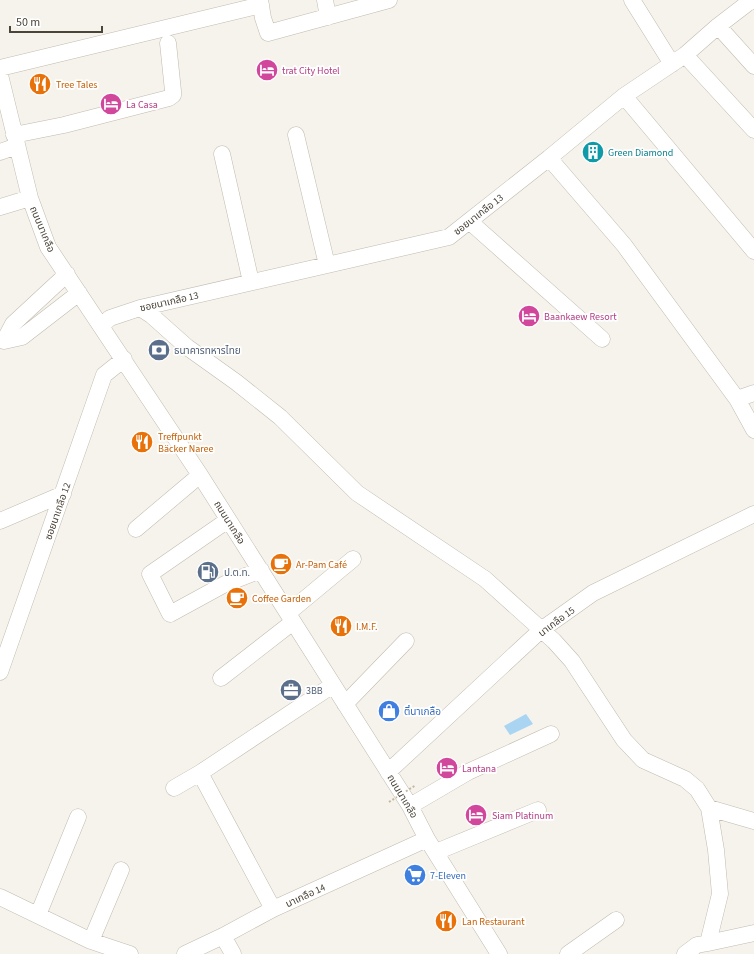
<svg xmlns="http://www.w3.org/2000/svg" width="754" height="954" viewBox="0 0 754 954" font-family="'Source Sans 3','Noto Sans Thai',sans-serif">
<rect width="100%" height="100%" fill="#f6f3ec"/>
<path fill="#a9d4f2" d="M 526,714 L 533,724 L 510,735 L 504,726 Z"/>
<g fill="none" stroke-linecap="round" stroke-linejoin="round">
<g stroke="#c2bbae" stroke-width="17">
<path id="minor" d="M 260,0 L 263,18 L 268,33 L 389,0
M 325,0 L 328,17
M 632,0 L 672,64
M 718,26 L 754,66
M 685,55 L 754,130
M 0,68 L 261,5
M 0,75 L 30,198 L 48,247 L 200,475 L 410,806 L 427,839 L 499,954
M 624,96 L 754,251
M 14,135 L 64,125 L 169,98 L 173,95 L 173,91 L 168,43
M 296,135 L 327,265
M 0,152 L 17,146
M 222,154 L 251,282
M 549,158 L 624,245 L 737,399 L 754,430
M 0,207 L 30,198
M 469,221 L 602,339
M 67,274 L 13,324 L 4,341 L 22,337 L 79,293
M 140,308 L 151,315 L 187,347 L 236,382 L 280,417 L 357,493 L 485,579 L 554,641 L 572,661 L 624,740 L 643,760 L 685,779 L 697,789 L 709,808 L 716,850 L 720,894 L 708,943 L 697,945 L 685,954
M 101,326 L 110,318 L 140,308 L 449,237 L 549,158 L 624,96 L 685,55 L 718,26 L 748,3 L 754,0
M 737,399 L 754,393
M 228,520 L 150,574 L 170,614 L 225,584 L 261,570
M 0,521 L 63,494
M 136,529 L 200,475
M 288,613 L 353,559
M 0,672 L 104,375 L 124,359
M 221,678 L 293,622
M 345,704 L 406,641
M 388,772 L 541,630 L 593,593 L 754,514
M 200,773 L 273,909
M 174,788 L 200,773 L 333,685
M 410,806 L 468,772 L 551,734
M 709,808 L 754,821
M 436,852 L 538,810
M 0,897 L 91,941 L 130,954
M 38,915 L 78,817
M 223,936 L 233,954
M 91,941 L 121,870
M 708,943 L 754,933
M 185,954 L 223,936 L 273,909 L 427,839
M 568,954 L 616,920"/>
</g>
<use href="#minor" stroke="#fff" stroke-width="16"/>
<path stroke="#c4b79f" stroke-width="2" stroke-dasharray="2 2" stroke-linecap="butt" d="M 389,802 L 416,785"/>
</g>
<defs>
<g id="hotel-disc" transform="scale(1.15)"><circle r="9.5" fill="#d1479c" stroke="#fff"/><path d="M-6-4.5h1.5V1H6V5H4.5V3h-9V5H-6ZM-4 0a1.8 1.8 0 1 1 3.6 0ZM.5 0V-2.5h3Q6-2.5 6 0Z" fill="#fff"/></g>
<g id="restaurant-disc" transform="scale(1.15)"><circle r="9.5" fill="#e8710a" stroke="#fff"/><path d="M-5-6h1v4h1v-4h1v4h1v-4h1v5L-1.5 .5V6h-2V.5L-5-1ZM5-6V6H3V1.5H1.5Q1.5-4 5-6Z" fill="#fff"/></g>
<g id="building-disc" transform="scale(1.15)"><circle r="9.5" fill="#0f9aa8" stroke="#fff"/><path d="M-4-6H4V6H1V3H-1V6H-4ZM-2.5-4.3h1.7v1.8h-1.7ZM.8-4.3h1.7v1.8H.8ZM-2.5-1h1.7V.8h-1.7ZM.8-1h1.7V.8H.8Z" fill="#fff"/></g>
<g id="bank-disc" transform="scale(1.15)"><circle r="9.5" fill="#5c6f8a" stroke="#fff"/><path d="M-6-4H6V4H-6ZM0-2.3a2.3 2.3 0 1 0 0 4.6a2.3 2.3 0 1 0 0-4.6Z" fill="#fff"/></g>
<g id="cafe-disc" transform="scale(1.15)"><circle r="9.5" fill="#e8710a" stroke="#fff"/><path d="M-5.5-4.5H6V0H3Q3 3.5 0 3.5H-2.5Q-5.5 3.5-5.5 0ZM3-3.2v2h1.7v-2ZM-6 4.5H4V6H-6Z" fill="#fff"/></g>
<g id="fuel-disc" transform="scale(1.15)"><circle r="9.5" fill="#5c6f8a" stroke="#fff"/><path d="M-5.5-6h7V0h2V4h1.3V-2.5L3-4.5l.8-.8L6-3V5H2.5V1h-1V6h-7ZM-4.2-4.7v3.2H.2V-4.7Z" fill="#fff"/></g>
<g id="office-disc" transform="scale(1.15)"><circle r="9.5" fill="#5c6f8a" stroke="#fff"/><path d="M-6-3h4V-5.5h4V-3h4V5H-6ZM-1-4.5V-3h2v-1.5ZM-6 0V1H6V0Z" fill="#fff"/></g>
<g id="shop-disc" transform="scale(1.15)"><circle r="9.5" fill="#3f7fe0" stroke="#fff"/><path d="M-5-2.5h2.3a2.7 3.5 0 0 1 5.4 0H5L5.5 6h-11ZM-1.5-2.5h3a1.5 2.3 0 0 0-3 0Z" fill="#fff"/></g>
<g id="supermarket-disc" transform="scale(1.15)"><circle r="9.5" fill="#3f7fe0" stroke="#fff"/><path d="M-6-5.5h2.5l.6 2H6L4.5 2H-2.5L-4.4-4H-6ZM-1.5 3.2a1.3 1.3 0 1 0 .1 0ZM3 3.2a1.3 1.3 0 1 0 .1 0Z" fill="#fff"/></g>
</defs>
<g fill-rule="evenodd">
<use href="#hotel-disc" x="267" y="70"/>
<use href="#restaurant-disc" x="40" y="84"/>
<use href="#hotel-disc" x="111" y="104"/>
<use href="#building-disc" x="593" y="152"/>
<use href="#hotel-disc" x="529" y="316"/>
<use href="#bank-disc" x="159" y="350"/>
<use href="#restaurant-disc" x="142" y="442"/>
<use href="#cafe-disc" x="281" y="564"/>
<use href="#fuel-disc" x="208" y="572"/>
<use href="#cafe-disc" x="237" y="598"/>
<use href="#restaurant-disc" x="341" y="626"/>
<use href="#office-disc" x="291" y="690"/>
<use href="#shop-disc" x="389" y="711"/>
<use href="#hotel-disc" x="447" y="768"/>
<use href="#hotel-disc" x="476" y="815"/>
<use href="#supermarket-disc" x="415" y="875"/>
<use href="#restaurant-disc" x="446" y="921"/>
</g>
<g text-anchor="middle" stroke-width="3.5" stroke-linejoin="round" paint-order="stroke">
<g font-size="10" fill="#b23c85" stroke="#fff" text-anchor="start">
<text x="282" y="74">trat City Hotel</text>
<text x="126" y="108">La Casa</text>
<text x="544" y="320">Baankaew Resort</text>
<text x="462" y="772">Lantana</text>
<text x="492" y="819">Siam Platinum</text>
</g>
<g font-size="10" fill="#c56008" stroke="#fff" text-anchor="start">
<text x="56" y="88">Tree Tales</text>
<text x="158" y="440">Treffpunkt<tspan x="158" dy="12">Bäcker Naree</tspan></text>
<text x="296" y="568">Ar-Pam Café</text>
<text x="252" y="602">Coffee Garden</text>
<text x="356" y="630">I.M.F.</text>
<text x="462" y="925">Lan Restaurant</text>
</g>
<g font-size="10" fill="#0d838f" stroke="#fff" text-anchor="start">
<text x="608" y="156">Green Diamond</text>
</g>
<g font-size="10" fill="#4b4439" stroke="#fff">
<text transform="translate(478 214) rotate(-38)" y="4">ซอยนาเกลือ 13</text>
<text transform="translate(43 229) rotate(67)" y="4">ถนนนาเกลือ</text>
<text transform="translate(169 301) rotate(-13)" y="4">ซอยนาเกลือ 13</text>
<text transform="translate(57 511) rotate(-71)" y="4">ซอยนาเกลือ 12</text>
<text transform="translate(230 522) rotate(58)" y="4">ถนนนาเกลือ</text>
<text transform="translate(556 621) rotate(-37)" y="4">นาเกลือ 15</text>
<text transform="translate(403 796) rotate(59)" y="4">ถนนนาเกลือ</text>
<text transform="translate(305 895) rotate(-25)" y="4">นาเกลือ 14</text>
</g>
<g font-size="10" fill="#4e5e75" stroke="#fff" text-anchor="start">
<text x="174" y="354">ธนาคารทหารไทย</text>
<text x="224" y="576">ป.ต.ท.</text>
<text x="306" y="694">3BB</text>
</g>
<g font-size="10" fill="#366cbe" stroke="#fff" text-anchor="start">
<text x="404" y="715">ตี๋นาเกลือ</text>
<text x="430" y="879">7-Eleven</text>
</g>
</g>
<path d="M10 26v6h92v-6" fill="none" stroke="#4b4439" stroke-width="2"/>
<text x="16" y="26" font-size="12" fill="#4b4439" stroke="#ffffff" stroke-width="3" paint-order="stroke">50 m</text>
</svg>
